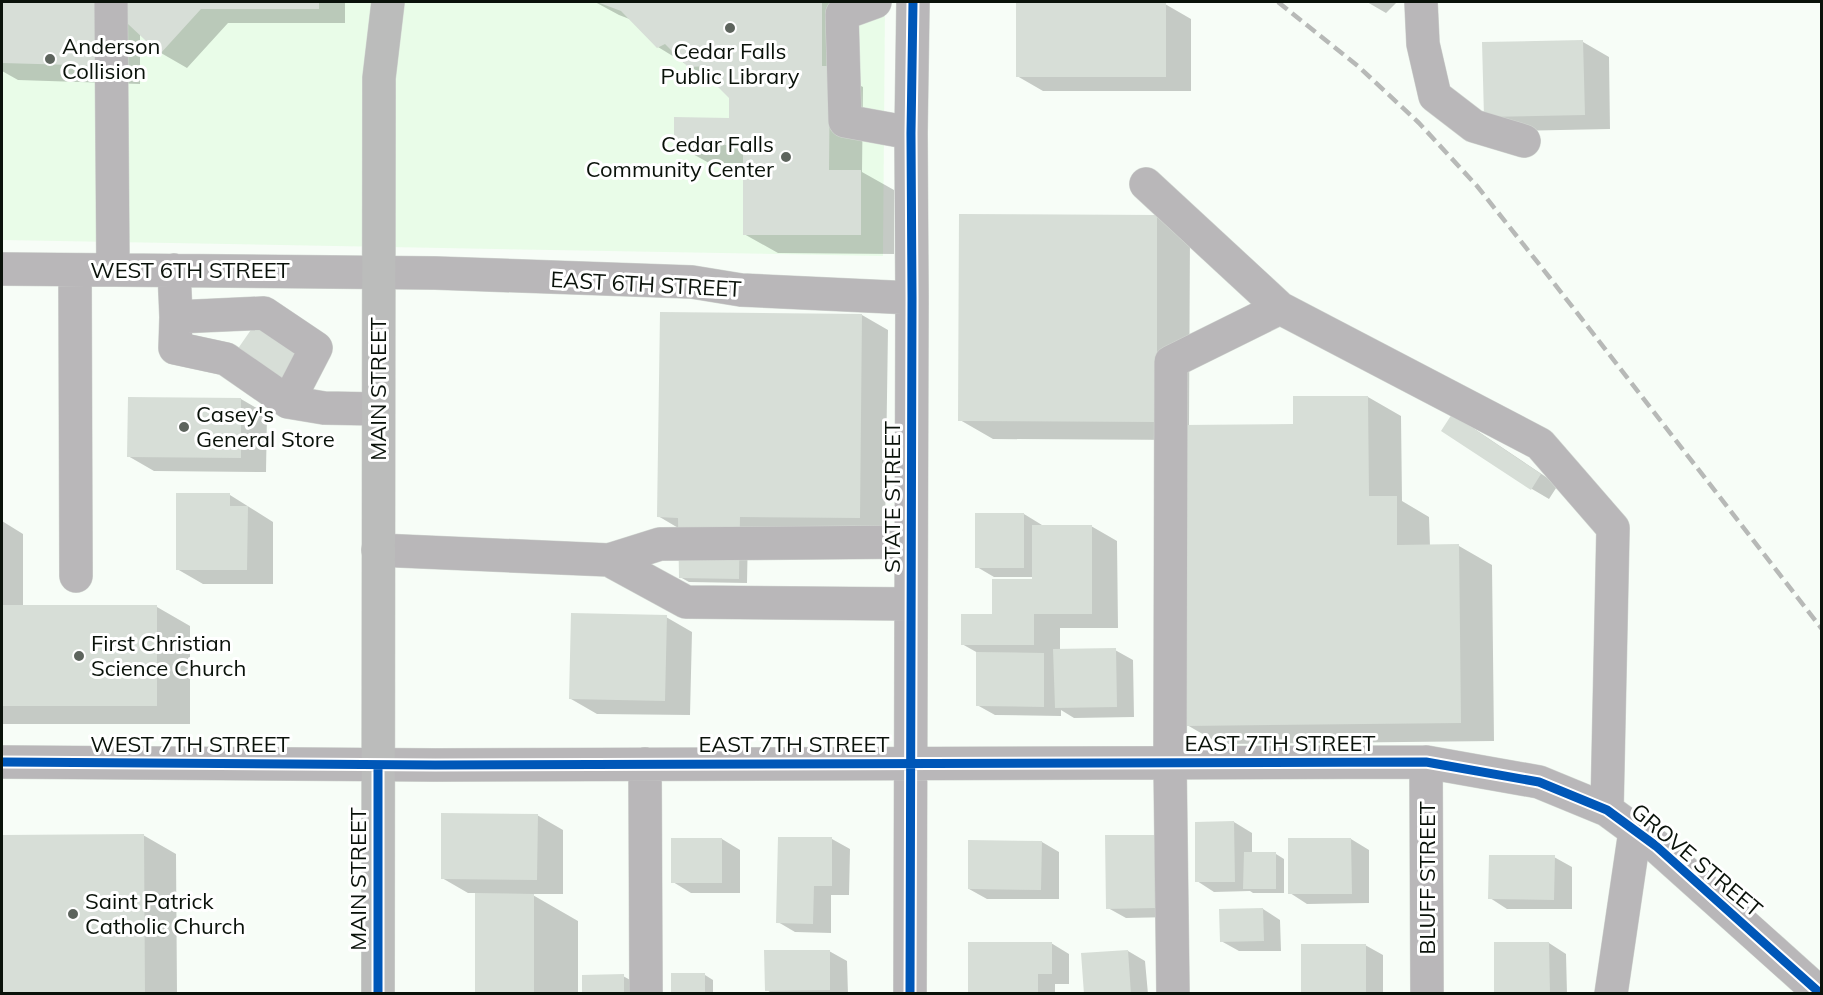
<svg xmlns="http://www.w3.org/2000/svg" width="1823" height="995" viewBox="0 0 1823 995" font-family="Mulish,sans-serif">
<rect width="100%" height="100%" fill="#f7fdf7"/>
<path fill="#e9fce8" d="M 2,2 L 885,2 L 883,256 L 2,240 Z"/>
<path fill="#0003" d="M 2,2 L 345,2 L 345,23 L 228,23 L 187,68 L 161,53 L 140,33 L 140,84 L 18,80 L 2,71 Z
M 595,2 L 854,2 L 855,83 L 863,87 L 862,172 L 894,190 L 894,254 L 778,253 L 744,234 L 745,163 L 709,163 L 675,144 L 730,119 L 730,97 L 712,80 L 658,47 L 632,20 L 619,15 Z
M 1367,2 L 1397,2 L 1386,13 Z
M 1165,4 L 1191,19 L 1191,91 L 1043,91 L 1017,76 Z
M 1583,42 L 1609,57 L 1610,129 L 1511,131 L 1485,116 Z
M 1157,216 L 1190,235 L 1189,427 L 1295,426 L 1368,397 L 1401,416 L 1402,501 L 1429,517 L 1430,546 L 1459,546 L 1492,565 L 1494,741 L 1220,744 L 1187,725 L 1185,440 L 993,439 L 960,420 Z
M 862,315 L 888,330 L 885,532 L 748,532 L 747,583 L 689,582 L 680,577 L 680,529 L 658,516 Z
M 241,399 L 267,414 L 266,472 L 154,471 L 128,456 Z
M 1470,426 L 1558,485 L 1549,499 L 1532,489 Z
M 230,495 L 273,522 L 273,584 L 203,584 L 177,569 Z
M 1024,514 L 1042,525 L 1042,526 L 1091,526 L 1117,541 L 1118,628 L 1060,628 L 1060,651 L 1115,650 L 1133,660 L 1134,717 L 1074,718 L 1061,710 L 1061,716 L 995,715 L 977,705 L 978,653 L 962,644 L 1034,581 L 1034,577 L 994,577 L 977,567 Z
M 2,521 L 23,534 L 23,607 L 157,607 L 190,626 L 190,724 L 2,724 Z
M 666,617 L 692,632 L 690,715 L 597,714 L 571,699 Z
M 537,815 L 563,830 L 563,894 L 531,894 L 578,921 L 578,994 L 476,994 L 477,893 L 468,893 L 442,878 Z
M 1234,822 L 1252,833 L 1252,853 L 1276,854 L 1284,859 L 1284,893 L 1253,893 L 1250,891 L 1214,892 L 1197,881 Z
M 143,835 L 176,854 L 177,994 L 2,994 L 2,836 Z
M 1154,836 L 1171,846 L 1172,917 L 1126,918 L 1108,908 Z
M 722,839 L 740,850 L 740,893 L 691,893 L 673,882 Z
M 832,839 L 850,849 L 849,895 L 831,895 L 831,933 L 795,932 L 778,922 Z
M 1351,839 L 1369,850 L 1369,903 L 1307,904 L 1290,893 Z
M 1042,842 L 1059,852 L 1059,899 L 987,899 L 969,889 Z
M 1554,857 L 1572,867 L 1572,909 L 1507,909 L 1490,898 Z
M 1263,909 L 1280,920 L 1281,951 L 1239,951 L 1221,941 Z
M 1051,943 L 1069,954 L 1069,984 L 1055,984 L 1055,994 L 969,994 Z
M 1549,943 L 1566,954 L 1567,994 L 1496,994 Z
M 1365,945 L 1383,955 L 1383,994 L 1303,994 Z
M 829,951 L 847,961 L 848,994 L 773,994 L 767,990 Z
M 1128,951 L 1145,961 L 1148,994 L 1085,994 Z
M 705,975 L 713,980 L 713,994 L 673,994 Z
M 623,976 L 641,986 L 641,994 L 584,994 Z"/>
<path fill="#d7ded7" d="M 2,2 L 107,2 L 108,66 L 2,63 Z
M 128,2 L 319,2 L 319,9 L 201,9 L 160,54 L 128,24 Z
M 597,2 L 822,2 L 822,66 L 830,66 L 829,170 L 861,170 L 861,235 L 743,235 L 743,145 L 674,145 L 674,117 L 729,118 L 729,98 L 709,78 L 709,66 L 688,67 L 665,44 L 657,48 L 621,11 Z
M 1016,2 L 1166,2 L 1166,77 L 1016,77 Z
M 1583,40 L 1585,115 L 1484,117 L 1482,42 Z
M 959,214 L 1157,215 L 1157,422 L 958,421 Z
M 660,312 L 862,314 L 860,518 L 740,517 L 739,579 L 679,578 L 678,518 L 657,517 Z
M 257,321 L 302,351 L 283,380 L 237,350 Z
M 1293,396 L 1368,396 L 1369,496 L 1397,496 L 1397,545 L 1459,544 L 1461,723 L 1186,726 L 1183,425 L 1293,424 Z
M 128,397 L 241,398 L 241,458 L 127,457 Z
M 1452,414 L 1541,474 L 1531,490 L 1441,431 Z
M 176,493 L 230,493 L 230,506 L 248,506 L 247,570 L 176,570 Z
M 975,513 L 1024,513 L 1024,568 L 975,568 Z
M 1032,525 L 1092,525 L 1092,614 L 1034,614 L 1034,645 L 961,645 L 961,614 L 992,614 L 992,579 L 1032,579 Z
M 2,605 L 157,605 L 157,706 L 2,706 Z
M 571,613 L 667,615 L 665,701 L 569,699 Z
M 1116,648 L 1117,707 L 1055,708 L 1053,649 Z
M 976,652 L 1044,653 L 1044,707 L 976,706 Z
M 441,813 L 538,814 L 537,880 L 441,879 Z
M 1234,821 L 1235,882 L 1195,882 L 1195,822 Z
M 144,834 L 145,994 L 2,994 L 2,835 Z
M 1105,835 L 1154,835 L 1155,908 L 1106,909 Z
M 778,837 L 832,837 L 832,886 L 814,886 L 813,924 L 776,923 Z
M 671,838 L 722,838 L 722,883 L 671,883 Z
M 1288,838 L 1351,838 L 1352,894 L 1288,894 Z
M 968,840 L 1042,841 L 1041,890 L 968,889 Z
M 1244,852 L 1276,852 L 1276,889 L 1243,889 Z
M 1489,855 L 1555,855 L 1554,900 L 1488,899 Z
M 475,893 L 534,894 L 534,994 L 475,994 Z
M 1263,908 L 1264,941 L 1220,942 L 1219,909 Z
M 968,942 L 1052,942 L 1052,974 L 1038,974 L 1038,994 L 968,994 Z
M 1494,942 L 1549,942 L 1550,994 L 1494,994 Z
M 1301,944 L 1366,944 L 1366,994 L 1301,994 Z
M 764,950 L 830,950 L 830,990 L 765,991 Z
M 1128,950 L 1131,994 L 1084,994 L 1081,953 Z
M 671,973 L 705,973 L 705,994 L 671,994 Z
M 624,974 L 624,994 L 582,994 L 582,975 Z"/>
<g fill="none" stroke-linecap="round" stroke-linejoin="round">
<g stroke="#d2d7d2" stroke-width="34">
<path id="minor" d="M 111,2 L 113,270
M 875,2 L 842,14 L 845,121 L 911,133
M 1421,2 L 1423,44 L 1435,96 L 1474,126 L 1524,141
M 1146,184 L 1280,308 L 1540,444 L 1613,528 L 1607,810
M 2,269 L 435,273 L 692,282 L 741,290 L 912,298
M 75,270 L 76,576
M 174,270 L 176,317 L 175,348 L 226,359 L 288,402 L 324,408 L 378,409
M 176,317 L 264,313 L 316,348 L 288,402
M 378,550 L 609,560 L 686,602 L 911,604
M 609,560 L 660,544 L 911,542
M 2,762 L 435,765 L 1426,762 L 1539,782 L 1607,810 L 1656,846 L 1821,994
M 1426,762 L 1427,994
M 645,764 L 646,994
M 910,994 L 912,298 L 911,133 L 913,2
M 1173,994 L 1170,763 L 1171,362 L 1280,308
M 1611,994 L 1635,831"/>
</g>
<g stroke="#d2d7d2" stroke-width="34">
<path id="major" d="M 378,994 L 379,78 L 388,2"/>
</g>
<use href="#minor" stroke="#b9b7b9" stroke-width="33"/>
<use href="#major" stroke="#bbbcbb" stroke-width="33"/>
<path stroke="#b7b9b7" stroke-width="4.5" stroke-dasharray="12 6" stroke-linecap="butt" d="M 1278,2 L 1359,67 L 1419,123 L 1477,186 L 1550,278 L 1822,629"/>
<g stroke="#fff" stroke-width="13">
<path id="cycleway" d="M 2,762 L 435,765 L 1426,762 L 1539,782 L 1607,810 L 1656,846 L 1821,994
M 378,994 L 378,765
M 910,994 L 912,298 L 911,133 L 913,2"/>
</g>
<use href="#cycleway" stroke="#0057b8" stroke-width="9"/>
</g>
<g fill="#5d645d" stroke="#fff" stroke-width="2">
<circle cx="730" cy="28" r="6"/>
<circle cx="50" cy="59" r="6"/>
<circle cx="786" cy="157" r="6"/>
<circle cx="184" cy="427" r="6"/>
<circle cx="79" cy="656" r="6"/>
<circle cx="73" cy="914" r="6"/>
</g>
<g text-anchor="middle" stroke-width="6" stroke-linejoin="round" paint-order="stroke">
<g font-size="22" fill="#0a120a" stroke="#fff" text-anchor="start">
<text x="62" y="54">Anderson<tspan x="62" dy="25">Collision</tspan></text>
<text x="730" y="59" text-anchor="middle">Cedar Falls<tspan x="730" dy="25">Public Library</tspan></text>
<text x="774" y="152" text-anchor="end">Cedar Falls<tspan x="774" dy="25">Community Center</tspan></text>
<text x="196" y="422">Casey's<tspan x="196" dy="25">General Store</tspan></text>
<text x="91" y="651">First Christian<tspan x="91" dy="25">Science Church</tspan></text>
<text x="85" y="909">Saint Patrick<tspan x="85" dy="25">Catholic Church</tspan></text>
</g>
<g font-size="22" fill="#0a120a" stroke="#fff">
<text x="190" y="278">WEST 6TH STREET</text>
<text transform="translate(646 284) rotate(3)" y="8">EAST 6TH STREET</text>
<text transform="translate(378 389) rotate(-90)" y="8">MAIN STREET</text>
<text transform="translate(892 497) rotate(-90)" y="8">STATE STREET</text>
<text x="1280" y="751">EAST 7TH STREET</text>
<text x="190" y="752">WEST 7TH STREET</text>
<text x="794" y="752">EAST 7TH STREET</text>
<text transform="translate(1697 860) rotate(40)" y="8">GROVE STREET</text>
<text transform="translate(1427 878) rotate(-90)" y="8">BLUFF STREET</text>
<text transform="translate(358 879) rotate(-90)" y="8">MAIN STREET</text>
</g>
</g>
<rect width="1823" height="995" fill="none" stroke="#0a120a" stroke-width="6"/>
</svg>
